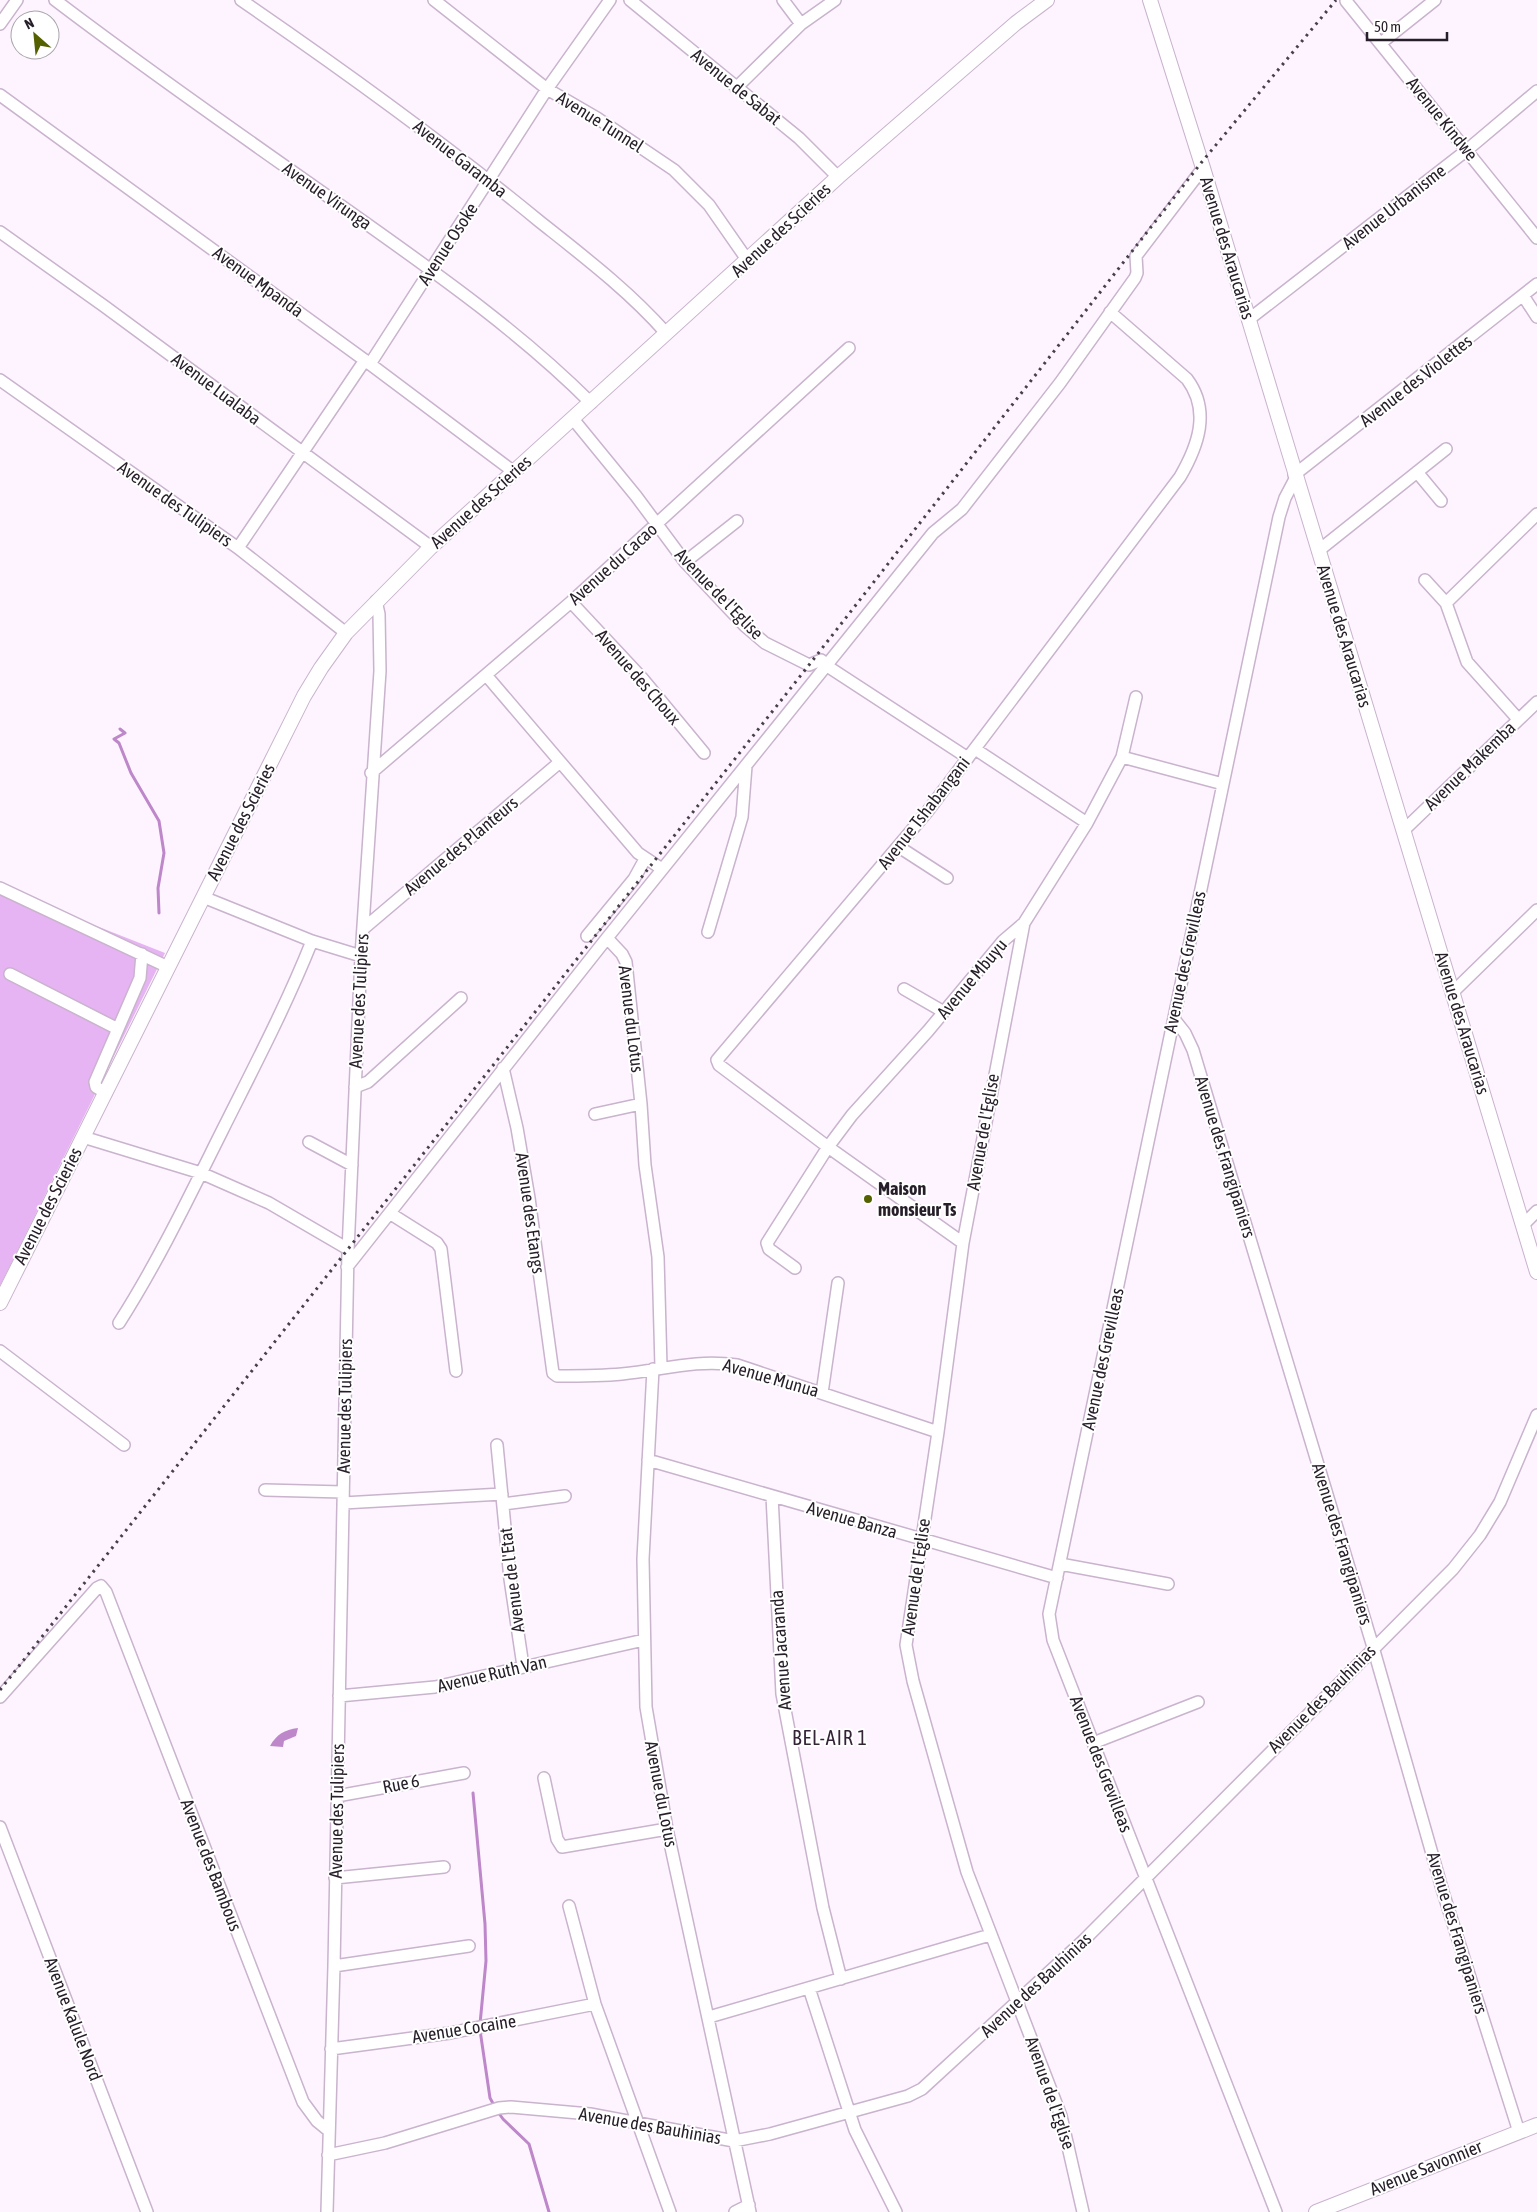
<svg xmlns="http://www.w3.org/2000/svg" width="1537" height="2212" viewBox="0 0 1537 2212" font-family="'Asap Condensed',sans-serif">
<rect width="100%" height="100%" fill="#fdf4ff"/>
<path fill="#e6b4f2" d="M 0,888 L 165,953 L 0,1286 Z"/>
<path fill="#bd87c9" d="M 298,1728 L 296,1736 L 284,1741 L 283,1747 L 270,1746 C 277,1734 284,1730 298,1728 Z"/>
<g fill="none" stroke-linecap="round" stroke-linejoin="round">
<path stroke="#bd87c9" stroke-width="3" d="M 120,729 L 125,733 L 114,739 L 119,743 L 131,773 L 159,821 L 164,853 L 158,888 L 159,913
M 473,1793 L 485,1924 L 486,1961 L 480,2024
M 480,2030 L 490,2098 L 495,2107
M 498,2112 L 503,2119 L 529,2144 L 549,2212"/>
<g stroke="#c9b3cd" stroke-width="14">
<path id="minor" d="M 55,0 C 156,77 261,149 364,222 C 443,278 523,335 591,403
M 241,0 C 343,70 443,142 539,221 C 583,256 629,291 666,333
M 434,0 L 547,89 L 597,118 L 674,170 L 709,205 L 748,261
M 630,0 L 799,138 L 838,177
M 783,0 L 801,24
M 1346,1 L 1537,238
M 0,24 L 17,0
M 1381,43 L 1435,0
M 736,88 L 801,24 L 835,0
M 0,95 L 370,364 L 514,472
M 0,232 L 104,306 L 431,547
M 1524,297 L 1537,317
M 1248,320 L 1467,150 L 1537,91
M 370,364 L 547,89 L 610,0
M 0,380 L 238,548 L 346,633
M 573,419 L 636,496 L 685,562 L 745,626 L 765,643 L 809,665 L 821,660 L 828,665
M 1417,472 L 1441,501
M 1294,475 L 1537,284
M 238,548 L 365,360
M 1318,551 L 1446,449
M 685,562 L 737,521
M 1425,580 L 1446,603
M 571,602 L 642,678 L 704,753
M 827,666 L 968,758
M 486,675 L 638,853 L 662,869
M 1518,719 L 1467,662 L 1446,603 L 1537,514
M 975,749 L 1087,823
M 1122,757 L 1223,784
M 371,773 L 571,602 L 849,348
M 1404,830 L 1537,702
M 899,847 L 947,878
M 0,888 L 168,967
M 203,897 L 312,941 L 361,956
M 1024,923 L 963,1243 L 938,1432 L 906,1645 L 913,1681 L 967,1872 L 1061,2116 L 1083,2212
M 363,929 L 560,762
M 708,932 L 742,817 L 746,766
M 587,936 L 634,879 L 645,859
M 607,938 L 622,954 L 626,962 L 641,1104 L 645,1165 L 658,1257 L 661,1367
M 10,974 L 118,1029
M 904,989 L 944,1012
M 1453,992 L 1537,910
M 1174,1019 L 1185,1033 L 1193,1050 L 1373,1647 L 1443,1892 L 1519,2132
M 503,1068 L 517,1128 L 529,1198 L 553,1373 L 557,1376 C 579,1376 601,1376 622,1374 C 663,1370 695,1359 737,1365 L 938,1432
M 355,1087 L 368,1082 L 461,998
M 106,1093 L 96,1087 L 95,1082 L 140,978 L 142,954
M 595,1114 L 641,1104
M 83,1137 L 201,1173 L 269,1203 L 348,1249
M 309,1142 L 352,1165
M 391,1214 L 437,1243 L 441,1249 L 456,1371
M 1523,1225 L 1537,1211
M 963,1243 L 828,1147 L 719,1065 L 717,1060 L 927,812 L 1180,477 C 1198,446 1211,411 1187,379 L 1110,312
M 347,1267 L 607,938 L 933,533 L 962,509 L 1060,383 L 1135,278 L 1137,273 L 1136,256 L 1203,168
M 795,1268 L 769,1249 L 767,1243 L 828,1147 L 852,1115 L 928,1031 L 1003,941 L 1024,923 L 1087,823 L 1122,757 L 1136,697
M 119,1323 C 158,1262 190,1195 223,1129 C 254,1067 286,1006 312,941
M 0,1351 L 124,1445
M 653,1369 L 643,1559 L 646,1707 L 667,1829 L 750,2212
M 822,1393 L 838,1283
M 497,1445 L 510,1579 L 523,1666
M 648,1460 L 1057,1578
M 265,1490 L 343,1492
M 772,1496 L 782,1694 L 823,1908 L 841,1979
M 343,1503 L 502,1494
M 503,1504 L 565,1496
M 1060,1564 L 1168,1584
M 339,1696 L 435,1687 L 644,1640
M 0,1697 L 97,1588 L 101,1586 L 106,1592 L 303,2102 L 317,2121 L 328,2130
M 1093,1743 L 1198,1702
M 544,1778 L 557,1839 L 562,1847 L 667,1829
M 337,1796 L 464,1773
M 0,1827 L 147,2212
M 335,1878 L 444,1867
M 569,1906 L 595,2004 L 670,2212
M 334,1966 L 469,1946
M 809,1988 L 855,2130 L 896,2212
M 709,2017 L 990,1935
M 331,2049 L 450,2033 L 595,2004
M 328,2155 L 385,2143 L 499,2108 L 511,2107 L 590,2114 L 734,2141 L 770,2134 L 908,2096 L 922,2089 L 1083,1941 L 1453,1569 L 1480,1535 L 1500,1502 L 1537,1415
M 327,2212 L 334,1966 L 348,1251 L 361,956 L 380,671 L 379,614 L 376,601
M 735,2212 L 749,2205
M 1276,2212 L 1053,1640 L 1049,1614 L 1279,517 L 1285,498 L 1295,479"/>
</g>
<g stroke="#c9b3cd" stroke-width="16">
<path id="tertiary" d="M 1150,0 L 1203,168 L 1537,1272
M 0,1303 L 304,696 L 321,668 L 346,633 L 431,547 L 838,177 L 1016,23 L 1047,0
M 1316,2212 L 1537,2125"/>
</g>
<use href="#minor" stroke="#fff" stroke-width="11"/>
<use href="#tertiary" stroke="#fff" stroke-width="14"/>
<path stroke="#473f49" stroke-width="3" stroke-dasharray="2.5 5" stroke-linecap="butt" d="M 0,1690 L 809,665 L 1201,163 L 1336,0"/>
</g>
<circle fill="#556000" stroke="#fff" stroke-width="2" cx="868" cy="1199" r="5"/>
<g text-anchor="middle" stroke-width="4" stroke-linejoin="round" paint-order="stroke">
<g font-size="18" fill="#261e28" stroke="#fff">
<text transform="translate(736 87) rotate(39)" y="6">Avenue de Sabat</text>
<text transform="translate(1442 119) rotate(51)" y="6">Avenue Kindwe</text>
<text transform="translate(600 122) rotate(32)" y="6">Avenue Tunnel</text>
<text transform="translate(460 159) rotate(38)" y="6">Avenue Garamba</text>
<text transform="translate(327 196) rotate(35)" y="6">Avenue Virunga</text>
<text transform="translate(1394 207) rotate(-38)" y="6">Avenue Urbanisme</text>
<text transform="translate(781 230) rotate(-43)" y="6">Avenue des Scieries</text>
<text transform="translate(448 244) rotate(-57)" y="6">Avenue Osoke</text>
<text transform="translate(1227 248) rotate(73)" y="6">Avenue des Araucarias</text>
<text transform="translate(258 282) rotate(36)" y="6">Avenue Mpanda</text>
<text transform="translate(1416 381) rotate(-38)" y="6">Avenue des Violettes</text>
<text transform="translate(216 389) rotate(37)" y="6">Avenue Lualaba</text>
<text transform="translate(481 502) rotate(-42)" y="6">Avenue des Scieries</text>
<text transform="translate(175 504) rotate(35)" y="6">Avenue des Tulipiers</text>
<text transform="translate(613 564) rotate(-42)" y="6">Avenue du Cacao</text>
<text transform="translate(719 594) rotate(46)" y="6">Avenue de l'Eglise</text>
<text transform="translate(1344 636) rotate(73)" y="6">Avenue des Araucarias</text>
<text transform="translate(638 677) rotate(49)" y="6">Avenue des Choux</text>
<text transform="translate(1470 766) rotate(-44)" y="6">Avenue Makemba</text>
<text transform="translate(924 813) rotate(-52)" y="6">Avenue Tshabangani</text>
<text transform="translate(241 822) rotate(-63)" y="6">Avenue des Scieries</text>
<text transform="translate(461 846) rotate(-40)" y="6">Avenue des Planteurs</text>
<text transform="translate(1185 962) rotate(-78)" y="6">Avenue des Grevilleas</text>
<text transform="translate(972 979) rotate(-50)" y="6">Avenue Mbuyu</text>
<text transform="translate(359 1001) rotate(-87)" y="6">Avenue des Tulipiers</text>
<text transform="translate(631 1019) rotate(83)" y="6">Avenue du Lotus</text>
<text transform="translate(1462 1023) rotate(73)" y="6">Avenue des Araucarias</text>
<text transform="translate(983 1132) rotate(-80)" y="6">Avenue de l'Eglise</text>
<text transform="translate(1225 1157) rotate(73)" y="6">Avenue des Frangipaniers</text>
<text transform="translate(48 1206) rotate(-63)" y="6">Avenue des Scieries</text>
<text transform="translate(530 1213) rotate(82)" y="6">Avenue des Etangs</text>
<text transform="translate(1103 1359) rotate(-78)" y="6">Avenue des Grevilleas</text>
<text transform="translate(771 1378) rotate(16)" y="6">Avenue Munua</text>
<text transform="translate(345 1406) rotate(-89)" y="6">Avenue des Tulipiers</text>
<text transform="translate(852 1520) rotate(16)" y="6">Avenue Banza</text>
<text transform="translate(1342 1544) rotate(73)" y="6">Avenue des Frangipaniers</text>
<text transform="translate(916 1577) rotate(-82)" y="6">Avenue de l'Eglise</text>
<text transform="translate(512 1580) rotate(-97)" y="6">Avenue de l'Etat</text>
<text transform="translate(781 1650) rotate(-94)" y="6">Avenue Jacaranda</text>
<text transform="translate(492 1674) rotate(-13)" y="6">Avenue Ruth Van</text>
<text transform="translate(1322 1699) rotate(-45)" y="6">Avenue des Bauhinias</text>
<text transform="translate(1101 1764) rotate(69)" y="6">Avenue des Grevilleas</text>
<text transform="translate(401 1784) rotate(-11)" y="6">Rue 6</text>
<text transform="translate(661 1794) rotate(79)" y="6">Avenue du Lotus</text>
<text transform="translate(337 1811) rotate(-89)" y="6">Avenue des Tulipiers</text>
<text transform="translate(211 1865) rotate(69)" y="6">Avenue des Bambous</text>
<text transform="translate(1457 1933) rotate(73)" y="6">Avenue des Frangipaniers</text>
<text transform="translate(1036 1985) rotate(-43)" y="6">Avenue des Bauhinias</text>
<text transform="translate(73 2019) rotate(69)" y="6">Avenue Kalule Nord</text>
<text transform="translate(464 2029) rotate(-9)" y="6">Avenue Cocaine</text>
<text transform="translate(1050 2093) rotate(71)" y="6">Avenue de l'Eglise</text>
<text transform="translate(650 2126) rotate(10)" y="6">Avenue des Bauhinias</text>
<text transform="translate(1426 2168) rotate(-22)" y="6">Avenue Savonnier</text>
</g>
<g font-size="18" font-weight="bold" fill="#261e28" stroke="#fff" text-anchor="start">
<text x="878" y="1195">Maison<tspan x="878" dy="21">monsieur Ts</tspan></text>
</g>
<g font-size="20" letter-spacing="1" fill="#352338" stroke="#fff">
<text x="830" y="1745">BEL-AIR 1</text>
</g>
</g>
<g transform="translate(35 35) rotate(333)"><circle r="24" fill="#ffffff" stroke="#a8a5a9"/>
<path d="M0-4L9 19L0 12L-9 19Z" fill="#556000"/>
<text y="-8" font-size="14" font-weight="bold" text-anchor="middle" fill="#261e28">N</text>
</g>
<path d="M1367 32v8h80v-8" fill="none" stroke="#261e28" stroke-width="2.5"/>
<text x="1374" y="32" font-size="15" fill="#261e28" stroke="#ffffff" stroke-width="4" paint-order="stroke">50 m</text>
</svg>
